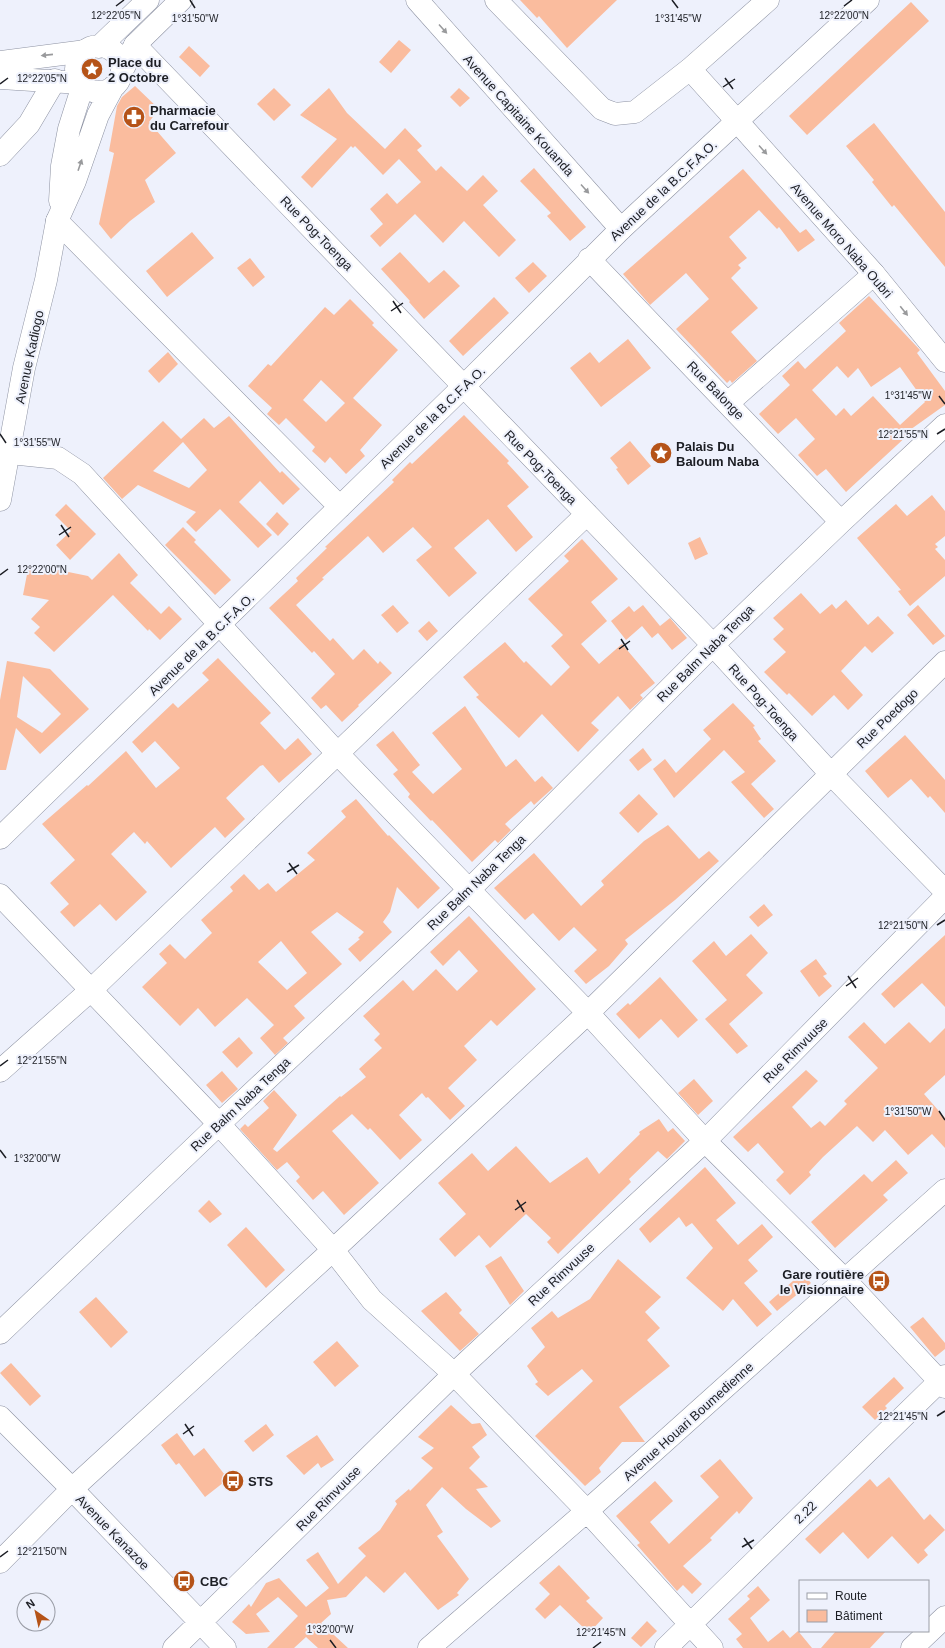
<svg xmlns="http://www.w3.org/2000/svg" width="945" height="1648" viewBox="0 0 945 1648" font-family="Helvetica,sans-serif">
<rect width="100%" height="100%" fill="#eef1fc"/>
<path fill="#fabc9e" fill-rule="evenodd" d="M 520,0 L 617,0 L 567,48 L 539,16 L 537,18 Z
M 911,2 L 929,21 L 807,135 L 789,116 Z
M 399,40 L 411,50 L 391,73 L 379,62 Z
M 189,46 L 210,66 L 200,77 L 179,57 Z
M 135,86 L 159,109 L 149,122 L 176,153 L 145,180 L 155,202 L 130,221 L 111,239 L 99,224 L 114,153 L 109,151 L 117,106 L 122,97 Z
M 274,88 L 291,105 L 274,121 L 257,104 Z
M 329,88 L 347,113 L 385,149 L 405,128 L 422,146 L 417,150 L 436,171 L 441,166 L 467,191 L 483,175 L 498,191 L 483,205 L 516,240 L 499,257 L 464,221 L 443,243 L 415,214 L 380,247 L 370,236 L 383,224 L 370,209 L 387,193 L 397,204 L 421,182 L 399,159 L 383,175 L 355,146 L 353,148 L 351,146 L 312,188 L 301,177 L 337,139 L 300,115 Z
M 459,88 L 470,98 L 460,107 L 450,97 Z
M 874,123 L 945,212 L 945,267 L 894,205 L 892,207 L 872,182 L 874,180 L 846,146 Z
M 534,168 L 586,227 L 570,241 L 547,216 L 551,213 L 520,181 Z
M 743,169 L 800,233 L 806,229 L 815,240 L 798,252 L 779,227 L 777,229 L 759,210 L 729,237 L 747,258 L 738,265 L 741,268 L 731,278 L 758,308 L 731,332 L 757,361 L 732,383 L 730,380 L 727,383 L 676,329 L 709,299 L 686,273 L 650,305 L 623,274 Z
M 192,232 L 214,258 L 167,297 L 146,271 Z
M 400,252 L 429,283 L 444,270 L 460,286 L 424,319 L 409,302 L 410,301 L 381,269 Z
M 250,258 L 265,277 L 253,287 L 237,268 Z
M 533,262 L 547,276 L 529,293 L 515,278 Z
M 869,296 L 920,350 L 917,353 L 945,391 L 945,405 L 907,432 L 909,434 L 846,492 L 826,469 L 817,476 L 798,455 L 815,439 L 796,418 L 778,434 L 759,414 L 790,385 L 782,376 L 798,361 L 805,369 L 846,331 L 839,323 ZM 837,366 L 848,378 L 858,368 L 871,387 L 900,367 L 925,402 L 900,425 L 873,396 L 851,416 L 844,408 L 836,416 L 812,390 Z
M 494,297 L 509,313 L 463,356 L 449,341 Z
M 350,299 L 374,323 L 372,325 L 398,350 L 353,398 L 382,425 L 360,450 L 365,456 L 346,474 L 330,457 L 325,463 L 312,451 L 315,447 L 286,418 L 279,425 L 267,414 L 272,408 L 248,386 L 268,364 L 271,366 L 325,307 L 334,315 ZM 321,380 L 345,403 L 326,422 L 303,400 Z
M 628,339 L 651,368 L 601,407 L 570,368 L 590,352 L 599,363 Z
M 168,352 L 178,364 L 159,383 L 148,371 Z
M 464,415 L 509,461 L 507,463 L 529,487 L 507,506 L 533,537 L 516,552 L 488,519 L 454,548 L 477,573 L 449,597 L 416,560 L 432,547 L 413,527 L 383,553 L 368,536 L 322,578 L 324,579 L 296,605 L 330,641 L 333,638 L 353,660 L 364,649 L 378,664 L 380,661 L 392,673 L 358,705 L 359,706 L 342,722 L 326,705 L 321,709 L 311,698 L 335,674 L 314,651 L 312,653 L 269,608 L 298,581 L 296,578 L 327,548 L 325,547 L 394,482 L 392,480 L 410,462 L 412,464 Z
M 229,416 L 280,473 L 282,471 L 300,489 L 283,505 L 260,481 L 239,502 L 272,535 L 258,548 L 220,509 L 196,532 L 186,522 L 196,512 L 138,485 L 122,499 L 103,478 L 163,421 L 181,439 L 204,418 L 214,428 ZM 183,442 L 207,470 L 189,488 L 153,471 Z
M 630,441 L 651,466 L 628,485 L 616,469 L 618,468 L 610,458 Z
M 932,495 L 945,511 L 945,536 L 935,544 L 938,547 L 935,549 L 945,560 L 945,576 L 910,606 L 898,591 L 901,590 L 857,538 L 896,504 L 907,516 Z
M 66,504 L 96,534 L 70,560 L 56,545 L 71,531 L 55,515 Z
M 277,512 L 289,524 L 278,536 L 266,524 Z
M 183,527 L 196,540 L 194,542 L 203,551 L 231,580 L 215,595 L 165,545 Z
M 700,537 L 708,554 L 695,560 L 688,543 Z
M 582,539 L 618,579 L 591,602 L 607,621 L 581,644 L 599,664 L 622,644 L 655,683 L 640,695 L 643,698 L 630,710 L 618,696 L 591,723 L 599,730 L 578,752 L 542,714 L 519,738 L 476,697 L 479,695 L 463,677 L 505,642 L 524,663 L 526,661 L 551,686 L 570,667 L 551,646 L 563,635 L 528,599 L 569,561 L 564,556 Z
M 119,553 L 138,575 L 130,583 L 161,614 L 169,606 L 182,619 L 160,640 L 149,629 L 148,631 L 113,595 L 54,652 L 34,633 L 40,627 L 31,619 L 49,600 L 23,595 L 29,564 L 88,576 L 92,580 Z
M 801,593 L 820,614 L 832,604 L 836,609 L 846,600 L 868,625 L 878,616 L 894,633 L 872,653 L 865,646 L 841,671 L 863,695 L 848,710 L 834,695 L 812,716 L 789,693 L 787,695 L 764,672 L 786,652 L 773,639 L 784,629 L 773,618 Z
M 393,605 L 409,623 L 397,633 L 381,615 Z
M 643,605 L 660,626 L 670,618 L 687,638 L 672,650 L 658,633 L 652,638 L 642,626 L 626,640 L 611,621 L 629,606 L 634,612 Z
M 918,605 L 945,636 L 933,645 L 907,615 Z
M 429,621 L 438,631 L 427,641 L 418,631 Z
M 218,658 L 271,713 L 260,723 L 285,750 L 298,738 L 312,754 L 279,783 L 263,765 L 260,766 L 226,798 L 245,819 L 225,838 L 215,827 L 171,868 L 147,841 L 145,844 L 134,832 L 111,854 L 147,892 L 116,921 L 100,904 L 74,927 L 60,912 L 69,904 L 50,883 L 75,860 L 42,824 L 87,785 L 88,786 L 126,751 L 156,788 L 180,768 L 155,741 L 142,753 L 132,742 L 173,703 L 178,708 L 209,680 L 202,673 Z
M 7,661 L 50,669 L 89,709 L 40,754 L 16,728 L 6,770 L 0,770 L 0,700 ZM 23,676 L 61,714 L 42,733 L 17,717 Z
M 733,703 L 755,726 L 753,727 L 761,739 L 758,741 L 776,761 L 751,784 L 774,809 L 764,818 L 731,782 L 745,772 L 724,750 L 674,798 L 653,769 L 665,759 L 676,773 L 711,739 L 703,730 Z
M 465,706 L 506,767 L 516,759 L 535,782 L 542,776 L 553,788 L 534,805 L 531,801 L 505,824 L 511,830 L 498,843 L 495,840 L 472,862 L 432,820 L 431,821 L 408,797 L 410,794 L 393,774 L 398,770 L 376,745 L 393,731 L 420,765 L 412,772 L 433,794 L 462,769 L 432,733 Z
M 905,735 L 945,780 L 945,813 L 930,796 L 928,798 L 911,779 L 888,798 L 865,771 Z
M 643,748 L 652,760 L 638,771 L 629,760 Z
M 639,794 L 658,814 L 638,833 L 619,813 Z
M 356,799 L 388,836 L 389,835 L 440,888 L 418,909 L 397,887 L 390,912 L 383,922 L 392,932 L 360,962 L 348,949 L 360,939 L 358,938 L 364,932 L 337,912 L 311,932 L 342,964 L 294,1006 L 305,1018 L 283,1038 L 288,1043 L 275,1055 L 260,1038 L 274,1025 L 247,998 L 215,1027 L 198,1008 L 180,1026 L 142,987 L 167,963 L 159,954 L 170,944 L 185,959 L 212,933 L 201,920 L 233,891 L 230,887 L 244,874 L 259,890 L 268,883 L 276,892 L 315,860 L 307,853 L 346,817 L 341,811 ZM 281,941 L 307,973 L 287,990 L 258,962 Z
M 668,825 L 699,859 L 709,851 L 719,861 L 675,900 L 625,940 L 628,944 L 609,966 L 586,984 L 574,971 L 597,950 L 574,927 L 559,941 L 533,913 L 525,920 L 494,888 L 534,853 L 581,906 L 604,885 L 601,881 L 644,841 Z
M 764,904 L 773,915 L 758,927 L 749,917 Z
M 469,916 L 536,989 L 497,1026 L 491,1020 L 464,1046 L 477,1060 L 448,1088 L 465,1106 L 450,1120 L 428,1097 L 426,1098 L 422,1093 L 399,1115 L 422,1140 L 400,1160 L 370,1128 L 368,1130 L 352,1114 L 332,1131 L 379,1183 L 344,1215 L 323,1191 L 313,1200 L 296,1181 L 300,1177 L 287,1162 L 277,1170 L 240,1129 L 245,1124 L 248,1127 L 269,1108 L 263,1101 L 274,1090 L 297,1115 L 273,1149 L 277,1152 L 340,1096 L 341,1097 L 366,1077 L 359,1069 L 382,1048 L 374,1040 L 380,1034 L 363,1016 L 403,980 L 413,991 L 436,969 L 457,991 L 478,971 L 459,950 L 443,966 L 430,952 Z
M 751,934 L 768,953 L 746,975 L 763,993 L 729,1024 L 748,1046 L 737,1054 L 705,1019 L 727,1000 L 692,961 L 714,941 L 726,956 Z
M 945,935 L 945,1007 L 922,983 L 894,1008 L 881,994 Z
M 816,959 L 827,974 L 823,976 L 832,986 L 819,997 L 800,971 Z
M 660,977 L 698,1020 L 678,1038 L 661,1019 L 639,1039 L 616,1014 L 628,1003 L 630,1005 Z
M 864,1022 L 885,1044 L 909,1022 L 930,1043 L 945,1028 L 945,1075 L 924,1094 L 945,1118 L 945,1148 L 932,1134 L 908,1155 L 885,1130 L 873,1142 L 857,1126 L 823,1157 L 809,1172 L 811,1175 L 790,1195 L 776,1180 L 784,1172 L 758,1143 L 748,1152 L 733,1137 L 806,1070 L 818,1081 L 792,1107 L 811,1128 L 820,1121 L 825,1126 L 847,1104 L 844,1101 L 878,1068 L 848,1037 Z
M 239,1037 L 253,1053 L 237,1068 L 222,1052 Z
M 222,1071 L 238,1089 L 222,1103 L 206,1085 Z
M 694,1079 L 713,1101 L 698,1115 L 678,1093 Z
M 659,1119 L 668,1132 L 673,1128 L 685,1141 L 667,1159 L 658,1151 L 629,1179 L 631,1182 L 558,1254 L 547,1242 L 551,1238 L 526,1214 L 490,1248 L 479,1235 L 455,1257 L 439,1239 L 466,1214 L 438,1183 L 472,1153 L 488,1171 L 516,1146 L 550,1183 L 587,1157 L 599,1174 L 640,1134 L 639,1132 Z
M 896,1160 L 908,1173 L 883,1195 L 888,1200 L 835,1248 L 811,1222 L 864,1174 L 872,1182 Z
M 705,1167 L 736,1203 L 716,1220 L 738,1245 L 762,1224 L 773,1237 L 748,1260 L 758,1271 L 744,1283 L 772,1314 L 757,1327 L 733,1299 L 723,1311 L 686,1278 L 713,1248 L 692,1223 L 686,1227 L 679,1217 L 650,1243 L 639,1229 Z
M 209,1200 L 222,1214 L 210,1223 L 198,1211 Z
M 246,1227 L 285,1270 L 266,1288 L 227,1245 Z
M 501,1256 L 524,1291 L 510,1305 L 485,1266 Z
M 618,1259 L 661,1297 L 645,1312 L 660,1328 L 647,1340 L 670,1366 L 619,1407 L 645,1442 L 622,1442 L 599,1468 L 601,1472 L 585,1486 L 535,1436 L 593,1381 L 582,1369 L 548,1396 L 535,1384 L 538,1382 L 527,1366 L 545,1347 L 531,1328 L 552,1311 L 558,1318 L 590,1299 Z
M 802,1273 L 811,1283 L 777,1311 L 769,1302 Z
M 446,1292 L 462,1310 L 459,1313 L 479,1334 L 460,1351 L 421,1311 Z
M 96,1297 L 128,1332 L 111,1348 L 79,1312 Z
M 923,1317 L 945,1343 L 945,1349 L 935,1357 L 910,1327 Z
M 337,1341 L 359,1366 L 335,1387 L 313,1362 Z
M 11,1363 L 41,1396 L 30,1406 L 0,1373 Z
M 894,1377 L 904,1388 L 885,1406 L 887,1408 L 875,1420 L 862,1407 Z
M 451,1405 L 472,1424 L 480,1423 L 487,1435 L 472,1447 L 480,1457 L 469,1468 L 488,1487 L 476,1489 L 501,1521 L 491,1528 L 466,1509 L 442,1487 L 426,1505 L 443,1532 L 437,1536 L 469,1579 L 457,1593 L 459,1595 L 438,1610 L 405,1572 L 384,1593 L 366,1576 L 346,1597 L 327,1600 L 331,1614 L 321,1623 L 348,1648 L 318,1648 L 306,1637 L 294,1648 L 267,1648 L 298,1616 L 278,1597 L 256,1614 L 270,1632 L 246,1634 L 232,1622 L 249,1604 L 251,1607 L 266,1583 L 279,1578 L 306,1607 L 329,1588 L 306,1560 L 318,1552 L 338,1584 L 366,1556 L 358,1548 L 380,1530 L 397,1504 L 395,1501 L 409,1489 L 410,1491 L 433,1468 L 421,1458 L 434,1448 L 418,1437 Z
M 266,1424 L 274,1435 L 253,1452 L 244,1441 Z
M 177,1433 L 194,1456 L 204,1448 L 228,1479 L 205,1497 L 179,1463 L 176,1465 L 161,1445 Z
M 317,1435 L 334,1460 L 321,1468 L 318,1463 L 304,1475 L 286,1456 Z
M 720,1459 L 753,1498 L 739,1514 L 737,1511 L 710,1538 L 712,1540 L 683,1566 L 702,1584 L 692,1594 L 683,1585 L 677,1591 L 637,1545 L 640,1543 L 616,1516 L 655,1481 L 673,1501 L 650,1522 L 669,1544 L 719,1497 L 700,1476 Z
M 889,1477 L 924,1520 L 930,1514 L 945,1530 L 924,1550 L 928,1555 L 918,1564 L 892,1536 L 868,1559 L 843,1532 L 820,1554 L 805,1539 L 870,1479 L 877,1487 Z
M 559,1565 L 590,1598 L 586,1601 L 603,1618 L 589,1633 L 560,1605 L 545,1619 L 535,1609 L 550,1594 L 539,1583 Z
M 758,1586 L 770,1600 L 750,1618 L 768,1642 L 783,1630 L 790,1638 L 798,1631 L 812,1648 L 743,1648 L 736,1639 L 742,1634 L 728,1619 L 750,1599 L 747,1596 Z
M 647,1621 L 657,1631 L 641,1647 L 631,1638 Z
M 836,1631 L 886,1631 L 870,1648 L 821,1648 Z"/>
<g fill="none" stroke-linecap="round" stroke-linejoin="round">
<g stroke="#8d92a2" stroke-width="23">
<path id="minor" d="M 496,0 L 602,109 L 615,114 L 635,112 L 690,69 L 768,0
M 135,45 L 713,645 L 830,773 L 945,891
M 690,69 L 737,121 L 868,0
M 0,155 L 29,124 L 55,80
M 57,221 L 340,507
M 589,259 L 841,522
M 728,403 L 874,274
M 10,453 L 58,458 L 82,474 L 338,754 L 588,1013 L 705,1141 L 845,1280 L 945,1387
M 0,838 L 464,386 L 621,229
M 0,895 L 219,1124 L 333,1250 L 372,1300 L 454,1374 L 587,1511 L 712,1648
M 0,1071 L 91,990 L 587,514
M 0,1333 L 219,1124 L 469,890 L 713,645 L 841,522 L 945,425
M 0,1417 L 72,1489 L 225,1648
M 0,1562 L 72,1489 L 333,1250 L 588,1013 L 945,662
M 174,1648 L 454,1374 L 705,1141 L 945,897
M 429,1648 L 587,1511 L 945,1190
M 666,1648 L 945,1376
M 912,1648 L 945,1617"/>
</g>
<g stroke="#8d92a2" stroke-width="23">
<path id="major" d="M 0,62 L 86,51
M 0,78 L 81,83"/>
</g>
<g stroke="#8d92a2" stroke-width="23">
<path id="highway" d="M 417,0 L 621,229 L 737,121 L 874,274 L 945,361
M76 69a23 23 0 1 1 46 0a23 23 0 1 1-46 0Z
M 99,47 L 148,0
M 122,71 L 135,45 L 181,0
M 60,201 L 62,166 L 69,129 L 83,85
M 0,500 L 24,368 L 46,280 L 57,221 L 75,181 L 98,115 L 113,87"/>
</g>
<use href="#minor" stroke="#fff" stroke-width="22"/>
<use href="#major" stroke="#fff" stroke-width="22"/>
<use href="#highway" stroke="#fff" stroke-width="22"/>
</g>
<defs><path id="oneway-solid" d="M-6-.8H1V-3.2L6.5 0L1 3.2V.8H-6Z"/></defs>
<g fill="#999a9c">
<use href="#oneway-solid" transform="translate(443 29) rotate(48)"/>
<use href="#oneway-solid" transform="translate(47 55) rotate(174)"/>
<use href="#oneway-solid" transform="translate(763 150) rotate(48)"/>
<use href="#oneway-solid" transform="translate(80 165) rotate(-71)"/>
<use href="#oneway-solid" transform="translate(585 189) rotate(48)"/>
<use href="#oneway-solid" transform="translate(904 311) rotate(51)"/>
</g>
<path fill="none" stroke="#1c1e24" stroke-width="1.5" d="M 190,0 L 195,8M 672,0 L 678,8M 116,6 L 124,0M 844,6 L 852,0M 725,78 L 733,89M 0,84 L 8,78M 723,87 L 735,79M 393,301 L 401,313M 391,311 L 403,303M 939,396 L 945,404M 0,434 L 6,443M 937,434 L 945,429M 61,525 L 69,537M 59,535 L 71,527M 0,575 L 8,569M 621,639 L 628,650M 619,649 L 630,641M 289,863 L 297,874M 287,872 L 299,865M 937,925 L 945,920M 848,976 L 856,988M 846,986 L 858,978M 0,1066 L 8,1060M 939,1111 L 945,1120M 0,1150 L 6,1158M 517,1200 L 524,1212M 515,1210 L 526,1202M 937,1416 L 945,1411M 185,1424 L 193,1436M 183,1434 L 194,1426M 744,1538 L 752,1549M 742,1547 L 754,1540M 0,1557 L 8,1551M 330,1640 L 336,1648M 593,1648 L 601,1642"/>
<defs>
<g id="sight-disc" transform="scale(1.15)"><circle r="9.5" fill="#b55318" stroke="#eef1fc"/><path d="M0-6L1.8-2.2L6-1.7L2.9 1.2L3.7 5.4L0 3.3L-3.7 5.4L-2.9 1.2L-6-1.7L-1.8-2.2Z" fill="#fff"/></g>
<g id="pharmacy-disc" transform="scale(1.15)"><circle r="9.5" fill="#b55318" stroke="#eef1fc"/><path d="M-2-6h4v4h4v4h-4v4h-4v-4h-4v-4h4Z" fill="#fff"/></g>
<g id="bus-disc" transform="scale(1.15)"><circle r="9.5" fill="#b55318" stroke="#eef1fc"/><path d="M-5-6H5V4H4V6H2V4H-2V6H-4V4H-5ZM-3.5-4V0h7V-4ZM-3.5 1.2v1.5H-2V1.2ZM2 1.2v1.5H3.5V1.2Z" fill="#fff"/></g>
</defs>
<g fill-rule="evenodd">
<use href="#sight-disc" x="92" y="69"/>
<use href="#pharmacy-disc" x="134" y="117"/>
<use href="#sight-disc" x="661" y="453"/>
<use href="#bus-disc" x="879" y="1281"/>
<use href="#bus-disc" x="233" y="1481"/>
<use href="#bus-disc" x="184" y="1581"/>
</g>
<g text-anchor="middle" stroke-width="4" stroke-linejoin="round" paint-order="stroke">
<g font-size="13" font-weight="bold" fill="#1c1e24" stroke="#eef1fc" text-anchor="start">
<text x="108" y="67">Place du<tspan x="108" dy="15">2 Octobre</tspan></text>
<text x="150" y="115">Pharmacie<tspan x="150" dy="15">du Carrefour</tspan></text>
<text x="676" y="451">Palais Du<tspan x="676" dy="15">Baloum Naba</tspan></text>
<text x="864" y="1279" text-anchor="end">Gare routière<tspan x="864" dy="15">le Visionnaire</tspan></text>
<text x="248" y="1486">STS</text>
<text x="200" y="1586">CBC</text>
</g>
<g font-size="13" fill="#1c1e24" stroke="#eef1fc">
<text transform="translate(519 115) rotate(48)" y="5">Avenue Capitaine Kouanda</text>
<text transform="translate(663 190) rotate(-43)" y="5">Avenue de la B.C.F.A.O.</text>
<text transform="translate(317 233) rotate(46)" y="5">Rue Pog-Toenga</text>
<text transform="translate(842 240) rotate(49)" y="5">Avenue Moro Naba Oubri</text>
<text transform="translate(29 357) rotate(-78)" y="5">Avenue Kadiogo</text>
<text transform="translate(716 390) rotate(46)" y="5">Rue Balonge</text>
<text transform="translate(432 417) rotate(-44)" y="5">Avenue de la B.C.F.A.O.</text>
<text transform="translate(541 467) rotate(46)" y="5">Rue Pog-Toenga</text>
<text transform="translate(201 644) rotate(-44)" y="5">Avenue de la B.C.F.A.O.</text>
<text transform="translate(705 653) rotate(-45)" y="5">Rue Balm Naba Tenga</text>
<text transform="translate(764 702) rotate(48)" y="5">Rue Pog-Toenga</text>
<text transform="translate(887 718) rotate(-44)" y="5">Rue Poedogo</text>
<text transform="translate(476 882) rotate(-44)" y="5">Rue Balm Naba Tenga</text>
<text transform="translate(795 1050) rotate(-45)" y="5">Rue Rimvuuse</text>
<text transform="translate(240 1104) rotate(-43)" y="5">Rue Balm Naba Tenga</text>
<text transform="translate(561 1274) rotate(-43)" y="5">Rue Rimvuuse</text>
<text transform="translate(688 1421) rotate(-42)" y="5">Avenue Houari Boumedienne</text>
<text transform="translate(328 1498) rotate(-45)" y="5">Rue Rimvuuse</text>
<text transform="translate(805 1512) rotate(-44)" y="5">2.22</text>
<text transform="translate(113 1532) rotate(46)" y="5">Avenue Kanazoe</text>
</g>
</g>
<g font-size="10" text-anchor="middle" fill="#1c1e24" stroke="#eef1fc" stroke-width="4" stroke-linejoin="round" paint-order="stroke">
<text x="116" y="19">12°22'05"N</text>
<text x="844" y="19">12°22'00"N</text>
<text x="195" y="22">1°31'50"W</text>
<text x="678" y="22">1°31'45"W</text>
<text x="42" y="82">12°22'05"N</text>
<text x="908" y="399">1°31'45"W</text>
<text x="903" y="438">12°21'55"N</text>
<text x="37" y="446">1°31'55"W</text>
<text x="42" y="573">12°22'00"N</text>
<text x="903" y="929">12°21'50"N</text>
<text x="42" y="1064">12°21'55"N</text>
<text x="908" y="1115">1°31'50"W</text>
<text x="37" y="1162">1°32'00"W</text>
<text x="903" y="1420">12°21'45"N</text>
<text x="42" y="1555">12°21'50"N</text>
<text x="330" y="1633">1°32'00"W</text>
<text x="601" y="1636">12°21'45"N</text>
</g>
<rect x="799" y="1580" width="130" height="52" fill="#eef1fc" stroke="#9a9da6"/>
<rect x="807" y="1593" width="20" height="6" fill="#ffffff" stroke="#9a9da6"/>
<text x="835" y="1600" font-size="12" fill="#1c1e24">Route</text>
<rect x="807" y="1610" width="20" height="12" fill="#fabc9e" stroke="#9a9da6"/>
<text x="835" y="1620" font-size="12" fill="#1c1e24">Bâtiment</text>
<g transform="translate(36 1612) rotate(326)"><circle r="19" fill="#eef1fc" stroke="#9a9da6"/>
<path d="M0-3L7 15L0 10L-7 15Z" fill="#b55318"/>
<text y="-6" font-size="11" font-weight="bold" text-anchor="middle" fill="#1c1e24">N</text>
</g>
</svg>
